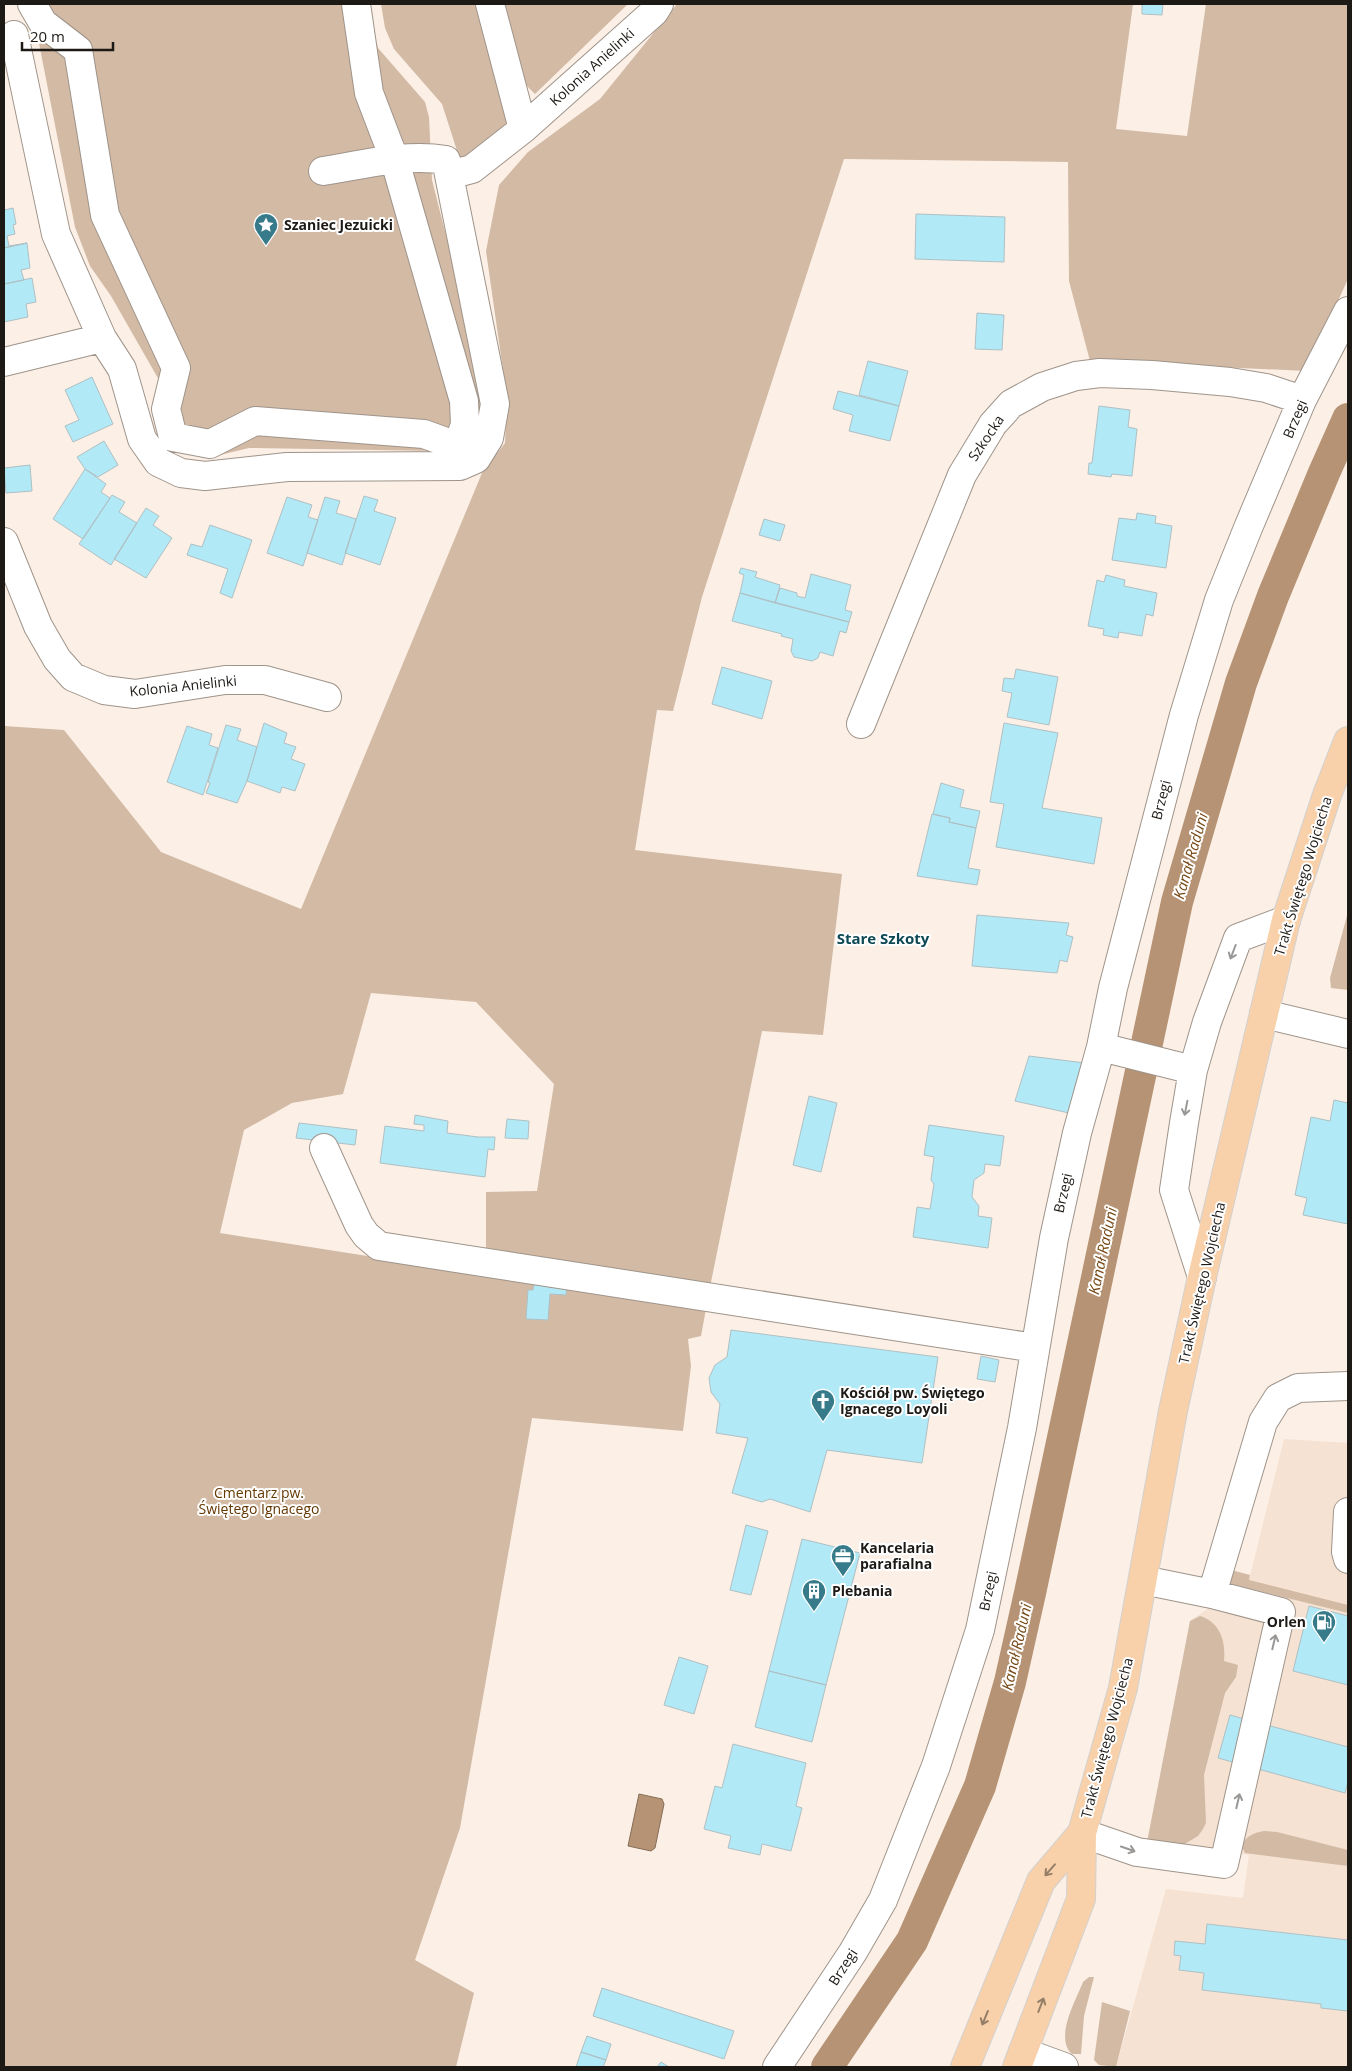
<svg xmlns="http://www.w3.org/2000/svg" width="1352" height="2071" viewBox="0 0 1352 2071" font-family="'Open Sans',sans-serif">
<rect width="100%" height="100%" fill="#fcefe5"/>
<path fill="#f5e2d2" d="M 1284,1439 L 1348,1443 L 1348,2067 L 1116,2067 L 1166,1889 L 1243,1898 L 1249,1855 L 1177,1847 L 1190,1621 L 1249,1580 Z"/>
<path fill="#d2baa5" d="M 18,4 L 365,4 L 378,48 L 425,102 L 429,117 L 432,180 L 457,279 L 484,403 L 477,440 L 438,451 L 249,448 L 207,458 L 177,452 L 162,432 L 163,387 L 111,296 L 90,266 L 75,227 L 37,33 Z
M 381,4 L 481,4 L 511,120 L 460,160 L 442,104 L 394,49 L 385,28 Z
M 499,4 L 628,4 L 535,94 L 521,80 Z
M 677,4 L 1133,4 L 1116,129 L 1187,136 L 1206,4 L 1348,4 L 1348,279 L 1306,371 L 1090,361 L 1069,281 L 1068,162 L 844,159 L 702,597 L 673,711 L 657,710 L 635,850 L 842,874 L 823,1035 L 762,1031 L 710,1287 L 486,1252 L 486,1192 L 537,1191 L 554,1084 L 476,1002 L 371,993 L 343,1094 L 292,1103 L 244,1130 L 220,1233 L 706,1309 L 701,1336 L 688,1339 L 691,1366 L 683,1431 L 532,1418 L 460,1828 L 415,1960 L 474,1993 L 456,2067 L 4,2067 L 4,726 L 64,730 L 161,852 L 301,909 L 482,473 L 505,443 L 507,398 L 486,251 L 499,185 L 528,152 L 600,99 Z
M 1348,912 L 1348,990 L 1331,988 L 1330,978 Z
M 1231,1570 L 1250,1575 L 1249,1580 L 1348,1605 L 1348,1613 L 1227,1583 Z
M 1200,1616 C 1220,1622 1226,1641 1224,1661 L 1238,1665 L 1236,1677 L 1225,1693 L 1204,1775 L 1206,1823 L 1203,1829 L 1198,1836 L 1183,1845 L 1147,1842 L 1190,1621 Z
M 1264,1831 L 1277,1832 L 1348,1850 L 1348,1866 L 1245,1853 L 1242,1847 C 1244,1836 1254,1833 1264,1831 Z
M 1089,1977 L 1094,1977 L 1084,2016 L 1081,2054 L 1072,2054 C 1054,2038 1076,2000 1083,1982 Z
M 1102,2002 L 1130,2011 L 1116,2067 L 1099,2065 L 1094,2060 Z"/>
<path fill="#b59374" stroke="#876e58" d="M 639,1794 L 662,1799 L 664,1804 L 655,1848 L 651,1851 L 628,1846 Z"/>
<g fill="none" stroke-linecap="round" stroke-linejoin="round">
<path stroke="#b59374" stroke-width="32" d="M 827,2067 L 912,1941 L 980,1786 L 1010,1682 L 1030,1593 L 1177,902 L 1241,683 L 1273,596 L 1324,473 L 1348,419"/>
</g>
<path fill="#b1e9f6" stroke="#afc0c4" d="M 1142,4 L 1163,4 L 1162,15 L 1142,14 Z
M 13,208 L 16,224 L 13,225 L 15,234 L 7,236 L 9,246 L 27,243 L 4,248 L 4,210 Z
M 916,214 L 1005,217 L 1004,262 L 915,259 Z
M 27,243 L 30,268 L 21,270 L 24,280 L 4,284 L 4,248 Z
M 32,278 L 36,302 L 26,304 L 28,317 L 4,322 L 4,284 Z
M 977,313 L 1004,315 L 1002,350 L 975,349 Z
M 868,361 L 908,371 L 899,406 L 859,395 Z
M 92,377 L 113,424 L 73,442 L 65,426 L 79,420 L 65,390 Z
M 838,391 L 899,406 L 890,441 L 849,431 L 853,415 L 833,409 Z
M 1099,406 L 1130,410 L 1128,427 L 1137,429 L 1132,476 L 1112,474 L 1111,477 L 1088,474 L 1089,463 L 1092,463 Z
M 104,441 L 118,465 L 98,477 L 85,469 L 77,457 Z
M 30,465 L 32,491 L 6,493 L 4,468 Z
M 85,469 L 106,484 L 101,492 L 110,498 L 83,539 L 53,519 Z
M 112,495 L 125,502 L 119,512 L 137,523 L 111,565 L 79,544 Z
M 364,496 L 378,500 L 374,511 L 396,518 L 380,565 L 345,553 Z
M 287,497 L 312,505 L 308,517 L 318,520 L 303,566 L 267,553 Z
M 325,497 L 340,501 L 336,513 L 356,519 L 342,565 L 307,553 Z
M 146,508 L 159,516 L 153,525 L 172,538 L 146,578 L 114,559 Z
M 1137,513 L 1156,516 L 1155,523 L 1172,526 L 1166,568 L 1112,560 L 1119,518 L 1136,520 Z
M 764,519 L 785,525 L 780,541 L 759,535 Z
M 210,525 L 252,540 L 232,598 L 220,593 L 228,569 L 187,555 L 191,544 L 202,547 Z
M 741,568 L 757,572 L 755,577 L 780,585 L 775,603 L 740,593 L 744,575 L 739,573 Z
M 811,574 L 851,585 L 845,610 L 852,612 L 849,622 L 775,603 L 780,588 L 797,593 L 797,596 L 805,598 Z
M 1106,575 L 1125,580 L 1124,586 L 1157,593 L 1153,616 L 1146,614 L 1142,636 L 1119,632 L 1118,638 L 1103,635 L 1104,629 L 1088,626 L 1097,580 L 1104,582 Z
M 740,593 L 849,622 L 846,633 L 840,631 L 833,656 L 820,652 L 818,658 L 812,661 L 794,657 L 791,651 L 793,639 L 781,636 L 782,634 L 732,621 Z
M 722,667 L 772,681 L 762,719 L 712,704 Z
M 1016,669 L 1058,677 L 1049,725 L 1007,717 L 1012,693 L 1002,691 L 1004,678 L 1014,679 Z
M 264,723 L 287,733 L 284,743 L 296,747 L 291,759 L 305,764 L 295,791 L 282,787 L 280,793 L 247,781 Z
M 1004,723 L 1058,733 L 1042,808 L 1102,818 L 1094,864 L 996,847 L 1004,804 L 990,802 Z
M 226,725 L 241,729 L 237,740 L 257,747 L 247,781 L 237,803 L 206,793 L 210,783 L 208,782 Z
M 187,726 L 212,734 L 209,745 L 218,748 L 203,795 L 167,782 Z
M 941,783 L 964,790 L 960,807 L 980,811 L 976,828 L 949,822 L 950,818 L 933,814 Z
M 932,814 L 950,818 L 949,822 L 976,828 L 968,868 L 980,870 L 977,885 L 917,876 Z
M 977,915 L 1069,923 L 1066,935 L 1073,937 L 1067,962 L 1060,960 L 1057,973 L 972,966 Z
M 1029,1056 L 1085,1063 L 1069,1113 L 1015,1101 Z
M 809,1096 L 837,1103 L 821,1172 L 793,1165 Z
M 1334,1100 L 1348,1103 L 1348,1224 L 1303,1215 L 1307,1198 L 1295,1195 L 1311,1117 L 1330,1121 Z
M 415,1115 L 448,1121 L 447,1133 L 478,1137 L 495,1137 L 494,1150 L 488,1149 L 485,1177 L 380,1163 L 385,1126 L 424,1131 L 424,1125 L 414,1124 Z
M 507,1119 L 529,1121 L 528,1139 L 505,1138 Z
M 299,1123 L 357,1130 L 355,1145 L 296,1138 Z
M 929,1125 L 1004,1136 L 1000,1166 L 985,1164 L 984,1173 L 974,1180 L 972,1197 L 979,1206 L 978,1216 L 992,1218 L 988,1248 L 913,1237 L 917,1207 L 930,1209 L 934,1184 L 931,1180 L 934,1157 L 924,1155 Z
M 534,1284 L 567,1287 L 566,1295 L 550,1294 L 548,1320 L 526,1319 L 528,1290 L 533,1290 Z
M 731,1330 L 938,1357 L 922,1463 L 827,1450 L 810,1512 L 770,1499 L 762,1502 L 732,1493 L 748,1438 L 716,1433 L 720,1404 L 711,1392 L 709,1378 L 715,1365 L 727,1357 Z
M 981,1356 L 999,1360 L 995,1382 L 977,1379 Z
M 746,1525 L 768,1531 L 751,1595 L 730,1590 Z
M 802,1539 L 860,1553 L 826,1685 L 769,1671 Z
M 1309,1606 L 1348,1616 L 1348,1685 L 1293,1671 Z
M 679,1657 L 708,1666 L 694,1714 L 664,1705 Z
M 769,1671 L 826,1685 L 812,1742 L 755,1727 Z
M 1230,1715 L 1348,1747 L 1348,1782 L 1345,1793 L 1218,1758 Z
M 733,1744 L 806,1763 L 796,1806 L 802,1808 L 791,1851 L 762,1844 L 760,1855 L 728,1848 L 731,1836 L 704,1829 L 715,1786 L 722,1788 Z
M 1207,1924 L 1348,1940 L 1348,2011 L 1321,2008 L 1321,2004 L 1202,1990 L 1204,1973 L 1179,1970 L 1181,1956 L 1174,1955 L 1175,1941 L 1205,1944 Z
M 602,1988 L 734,2031 L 724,2059 L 593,2016 Z
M 587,2036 L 611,2044 L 606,2060 L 581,2052 Z
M 581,2052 L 606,2060 L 603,2067 L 576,2067 Z
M 661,2062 L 669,2067 L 657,2067 Z"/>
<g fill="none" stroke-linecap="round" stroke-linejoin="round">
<g stroke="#9f948a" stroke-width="30">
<path id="minor" d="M 32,4 L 43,23 L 78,50 L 105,215 L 176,368 L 166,409 L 173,437 L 210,444 L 255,421 L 424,434 L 457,446 L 465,425 L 464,401 L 395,161 L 369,93 L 356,4
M 490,4 L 523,129
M 14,35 L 56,234 L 102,338
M 449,175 L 472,169 L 523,129 L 654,12 L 659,4
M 4,362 L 102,338 L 122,369 L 142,439 L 158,462 L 181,473 L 205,476 L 287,467 L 460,466 L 476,459 L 489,438 L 495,404 L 446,160 C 406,153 362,165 323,171
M 4,542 L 38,626 L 57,659 L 73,677 L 104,690 L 135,694 L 225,680 L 265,680 L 327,697
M 861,724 L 962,475 L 993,424 L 1011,404 L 1042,387 L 1076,376 L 1100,373 L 1152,375 L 1230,382 L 1266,388 L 1302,400
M 1264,1014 L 1348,1034
M 1101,1047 L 1193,1070
M 324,1148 L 359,1225 L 366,1235 L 379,1246 L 1035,1348
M 1202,1277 L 1174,1190 L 1184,1123 L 1193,1070 L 1207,1022 L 1238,938 L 1286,920
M 1348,1512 L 1346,1552 L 1348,1559
M 1212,1594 L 1263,1422 L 1278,1398 L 1298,1388 L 1348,1386
M 1082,1833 L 1137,1852 L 1224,1864 L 1281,1612 L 1212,1594 L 1143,1580
M 1023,2052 L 1064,2067
M 777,2067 L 853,1952 L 883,1900 L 936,1766 L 980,1630 L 1022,1428 L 1054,1238 L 1077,1133 L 1101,1047 L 1113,988 L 1184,715 L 1219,600 L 1248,528 L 1302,400 L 1348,311"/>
</g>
<g stroke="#d2d1d0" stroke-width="30">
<path id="major" d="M 965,2067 L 1041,1881 L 1082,1833
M 1017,2067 L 1081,1899 L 1082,1833 L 1123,1688 L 1173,1411 L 1202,1277 L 1286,920 L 1327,795 L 1348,741"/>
</g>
<use href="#minor" stroke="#fff" stroke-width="28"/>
<use href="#major" stroke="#f8d1aa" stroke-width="28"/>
</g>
<defs><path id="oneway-shaft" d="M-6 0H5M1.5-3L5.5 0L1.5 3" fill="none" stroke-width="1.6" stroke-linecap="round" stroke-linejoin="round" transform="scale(1.25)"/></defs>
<g stroke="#999896">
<use href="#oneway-shaft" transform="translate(1233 952) rotate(111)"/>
<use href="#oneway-shaft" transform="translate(1186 1108) rotate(101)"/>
<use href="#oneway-shaft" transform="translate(1274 1642) rotate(-77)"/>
<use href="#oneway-shaft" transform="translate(1238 1801) rotate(-77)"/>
<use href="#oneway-shaft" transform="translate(1128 1849) rotate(19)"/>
</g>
<g stroke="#957e67">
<use href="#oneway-shaft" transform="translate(1050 1870) rotate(131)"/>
<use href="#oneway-shaft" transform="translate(1041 2005) rotate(-69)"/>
<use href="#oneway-shaft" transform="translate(985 2018) rotate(112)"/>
</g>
<defs>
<g id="sight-pin" transform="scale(1.25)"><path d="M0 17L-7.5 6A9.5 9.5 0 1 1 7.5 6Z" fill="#377b8a" stroke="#fff"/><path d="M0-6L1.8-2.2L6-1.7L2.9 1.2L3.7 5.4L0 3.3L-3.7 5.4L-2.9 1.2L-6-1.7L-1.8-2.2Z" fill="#fff"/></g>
<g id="church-pin" transform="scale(1.25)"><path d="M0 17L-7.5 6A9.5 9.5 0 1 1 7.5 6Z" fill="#377b8a" stroke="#fff"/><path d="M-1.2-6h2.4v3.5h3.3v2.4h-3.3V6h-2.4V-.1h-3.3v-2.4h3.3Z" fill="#fff"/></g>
<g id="office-pin" transform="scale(1.25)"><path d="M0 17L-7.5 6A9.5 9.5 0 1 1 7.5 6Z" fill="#377b8a" stroke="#fff"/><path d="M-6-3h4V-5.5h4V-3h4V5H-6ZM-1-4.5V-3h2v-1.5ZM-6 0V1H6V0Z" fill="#fff"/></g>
<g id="building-pin" transform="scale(1.25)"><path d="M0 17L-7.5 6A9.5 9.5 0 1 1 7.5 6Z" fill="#377b8a" stroke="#fff"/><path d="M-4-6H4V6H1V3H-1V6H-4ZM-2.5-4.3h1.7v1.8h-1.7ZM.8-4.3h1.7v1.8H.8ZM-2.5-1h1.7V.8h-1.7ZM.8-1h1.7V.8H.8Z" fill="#fff"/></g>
<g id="fuel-pin" transform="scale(1.25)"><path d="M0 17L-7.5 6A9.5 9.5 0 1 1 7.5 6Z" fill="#377b8a" stroke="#fff"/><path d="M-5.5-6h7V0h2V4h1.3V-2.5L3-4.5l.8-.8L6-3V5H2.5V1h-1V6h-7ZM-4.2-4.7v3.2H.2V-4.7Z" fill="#fff"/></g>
</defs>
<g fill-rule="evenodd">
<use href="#sight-pin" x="266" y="225"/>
<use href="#church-pin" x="823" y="1401"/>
<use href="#office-pin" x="843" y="1556"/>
<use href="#building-pin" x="814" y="1591"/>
<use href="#fuel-pin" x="1324" y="1622"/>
</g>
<g text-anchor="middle" stroke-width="4" stroke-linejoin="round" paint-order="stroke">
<g font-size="14" fill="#1d1915" stroke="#fff">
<text transform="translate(592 67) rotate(-42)" y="5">Kolonia Anielinki</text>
<text transform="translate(1295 419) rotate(-67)" y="5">Brzegi</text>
<text transform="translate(986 438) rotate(-56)" y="5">Szkocka</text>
<text transform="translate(183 686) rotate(-6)" y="5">Kolonia Anielinki</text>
<text transform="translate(1161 800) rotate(-76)" y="5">Brzegi</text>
<text transform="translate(1303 876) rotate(-73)" y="5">Trakt Świętego Wojciecha</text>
<text transform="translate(1063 1193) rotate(-77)" y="5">Brzegi</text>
<text transform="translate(1202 1283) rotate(-77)" y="5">Trakt Świętego Wojciecha</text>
<text transform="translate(988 1591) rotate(-78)" y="5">Brzegi</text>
<text transform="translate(1107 1738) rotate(-75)" y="5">Trakt Świętego Wojciecha</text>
<text transform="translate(843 1967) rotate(-57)" y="5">Brzegi</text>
</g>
<g font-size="14" font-weight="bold" fill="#1d1915" stroke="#fff" text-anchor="start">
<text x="284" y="230">Szaniec Jezuicki</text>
<text x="840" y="1398">Kościół pw. Świętego<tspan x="840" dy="16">Ignacego Loyoli</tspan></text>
<text x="860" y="1553">Kancelaria<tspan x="860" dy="16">parafialna</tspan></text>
<text x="832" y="1596">Plebania</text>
<text x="1306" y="1627" text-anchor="end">Orlen</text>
</g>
<g font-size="14" fill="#643700" stroke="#fff">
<text x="259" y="1498">Cmentarz pw.<tspan x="259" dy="16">Świętego Ignacego</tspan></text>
</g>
<g font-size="15" font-style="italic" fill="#774916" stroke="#fff">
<text transform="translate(1191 856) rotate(-74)" y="5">Kanał Raduni</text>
<text transform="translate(1103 1251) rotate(-78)" y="5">Kanał Raduni</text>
<text transform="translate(1017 1647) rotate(-77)" y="5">Kanał Raduni</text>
</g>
<g font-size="15" font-weight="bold" fill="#0d4854" stroke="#fff">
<text x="883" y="944">Stare Szkoty</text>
</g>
</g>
<rect width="1352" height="2071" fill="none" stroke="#1d1915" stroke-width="10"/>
<path d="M22 42v8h91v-8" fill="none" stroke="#1d1915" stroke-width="2.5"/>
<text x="30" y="42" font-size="15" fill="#1d1915" stroke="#ffffff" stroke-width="4" paint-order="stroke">20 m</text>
</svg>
